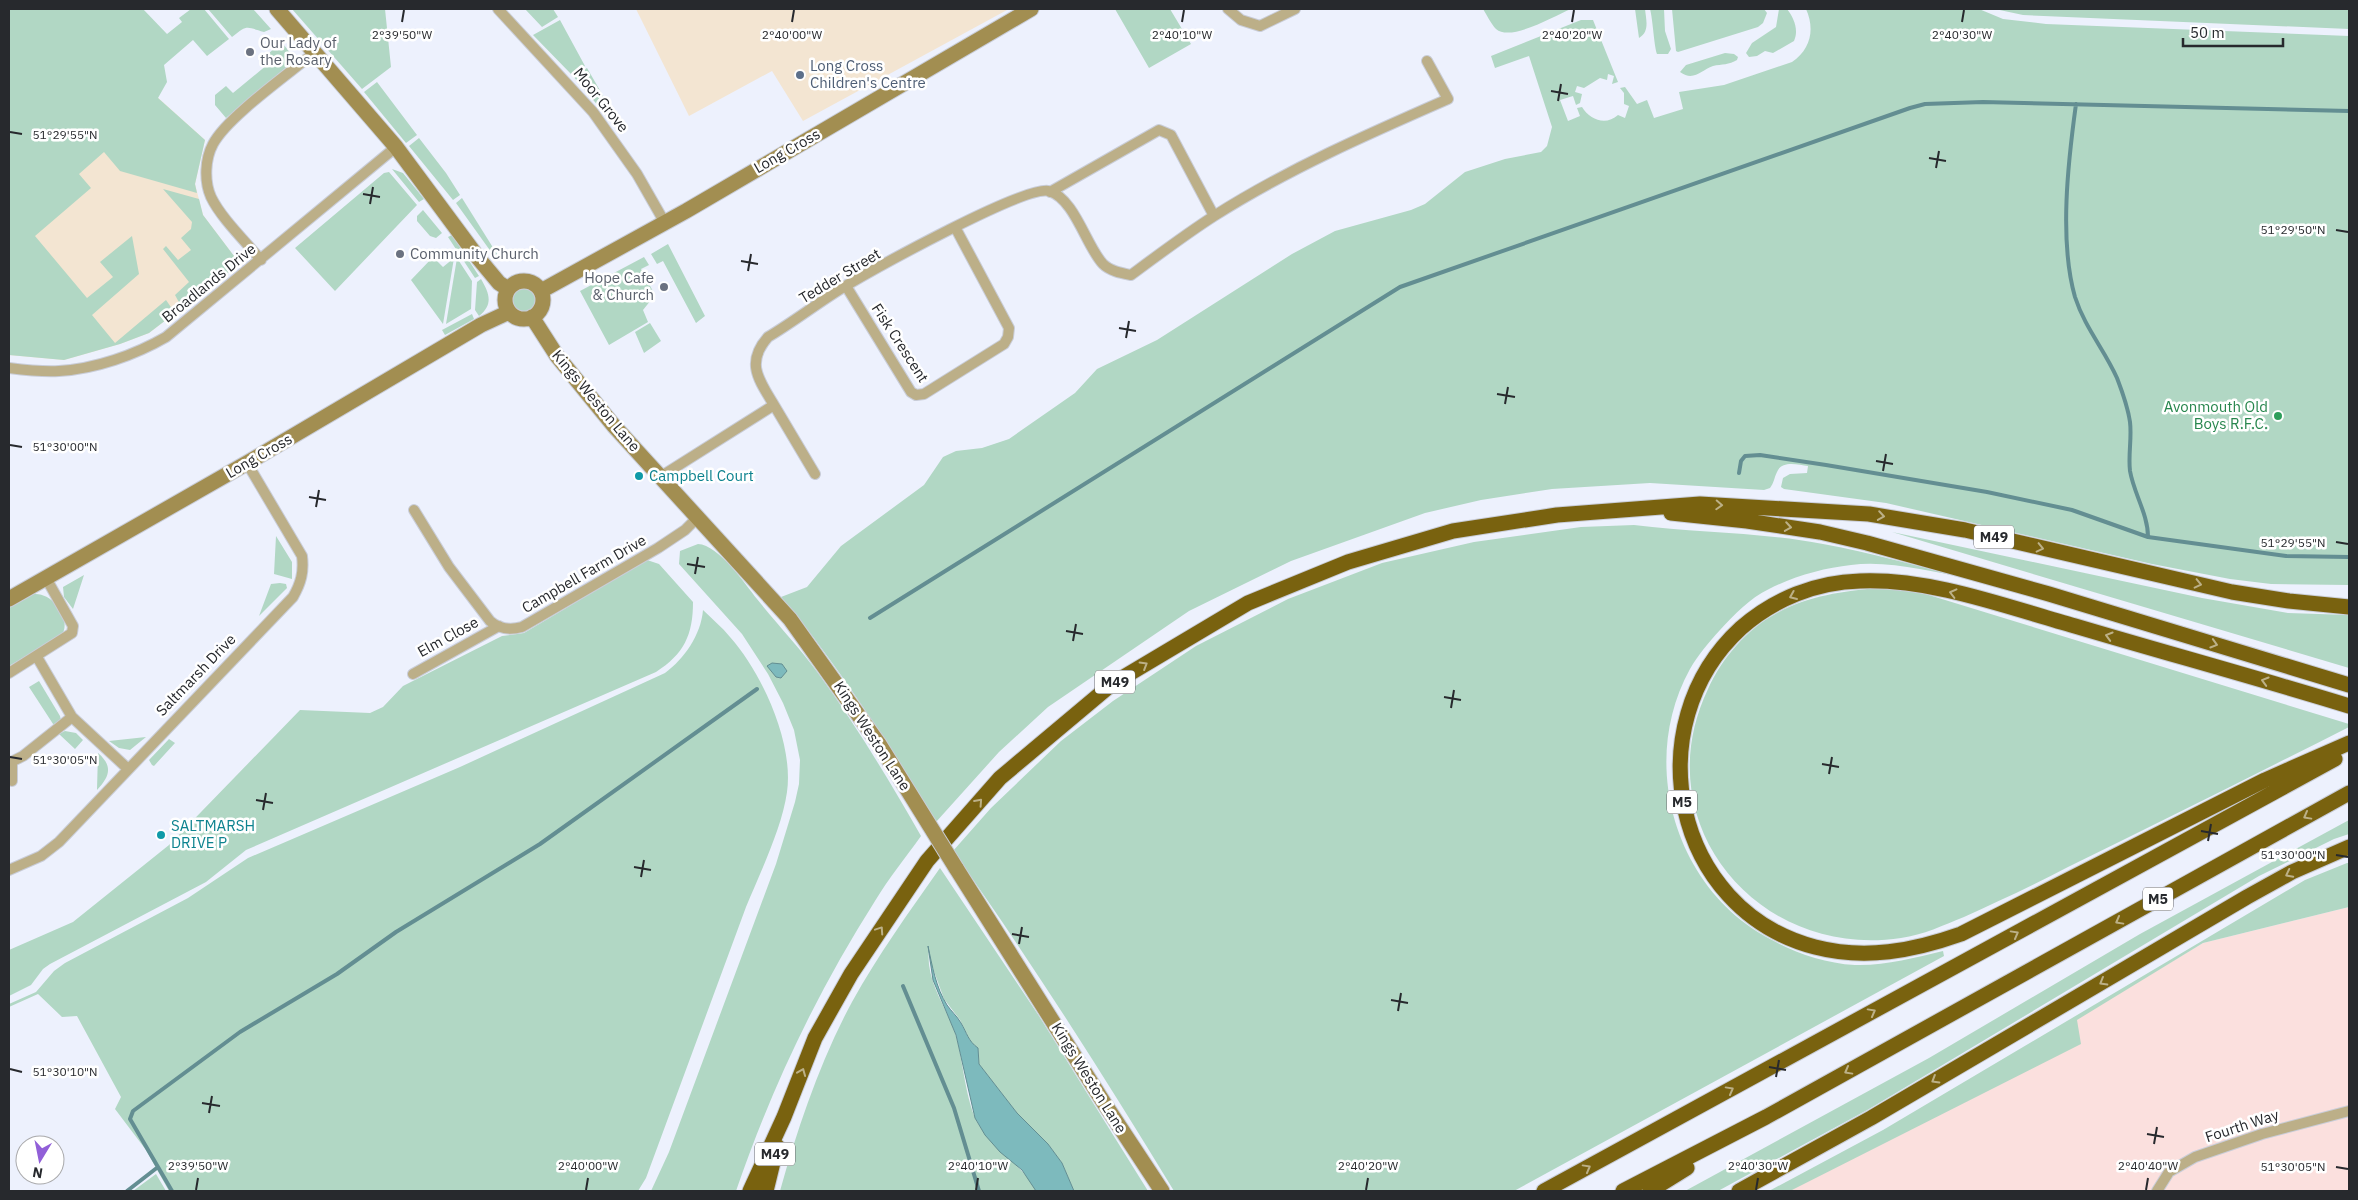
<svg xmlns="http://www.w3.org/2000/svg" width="2358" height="1200" viewBox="0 0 2358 1200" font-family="'IBM Plex Sans',sans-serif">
<rect width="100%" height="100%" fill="#edf1fd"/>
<path fill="#fbe0de" d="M 2349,907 L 2349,1191 L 1789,1191 L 2203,943 Z"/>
<path fill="#f3e5d2" d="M 9,9 L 96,42 L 205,140 L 195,184 L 203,215 L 234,256 L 233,269 L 149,333 L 120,344 L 64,360 L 9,355 Z
M 636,9 L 1006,9 L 1007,10 L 803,121 L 772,71 L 689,116 Z"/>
<path fill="#b1d7c4" d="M 9,9 L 143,9 L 167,34 L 182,22 L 179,18 L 191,9 L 204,9 L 229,39 L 207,56 L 193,40 L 164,65 L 167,82 L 158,98 L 205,140 L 195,184 L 197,193 L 120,171 L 104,152 L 79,174 L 91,188 L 35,236 L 87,298 L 113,277 L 100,262 L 132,236 L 139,274 L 92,315 L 115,343 L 166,300 L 175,313 L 149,333 L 120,344 L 64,360 L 9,355 Z
M 208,9 L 253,9 L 271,29 L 264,32 C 246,27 248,24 232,37 Z
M 292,9 L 385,9 L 391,67 L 362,89 Z
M 525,9 L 553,9 L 558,17 L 542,27 Z
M 1115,9 L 1170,9 L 1191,44 L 1149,68 Z
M 1483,9 L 1571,9 C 1554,16 1511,42 1496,29 C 1491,24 1487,15 1483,9 Z
M 1635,9 L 1645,9 C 1646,19 1650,32 1639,38 Z
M 1650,9 L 1664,9 L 1665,31 L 1671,49 L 1668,54 L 1657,54 C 1654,46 1653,20 1650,9 Z
M 1672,9 L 1764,9 L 1767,13 L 1763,23 L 1758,27 L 1678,52 L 1676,51 Z
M 1779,9 L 1787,9 C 1794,18 1799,30 1794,41 L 1773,53 L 1765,51 L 1757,56 L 1749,57 L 1746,53 L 1752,43 L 1776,27 Z
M 1806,9 L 1979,9 L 2003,19 L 2046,24 L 2349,36 L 2349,585 L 2271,584 L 2230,579 L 2152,564 L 1886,503 L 1784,489 L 1781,487 L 1783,478 L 1790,474 L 1807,473 L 1808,466 C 1798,465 1782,460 1777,472 C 1774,478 1774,483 1770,488 L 1764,490 L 1650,483 L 1552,489 L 1481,500 L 1425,513 L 1291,561 L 1189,611 L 1048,707 L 999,752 L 936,822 C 888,744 840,667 781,597 L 807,587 L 841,546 L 924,485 L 943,457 L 956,451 L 982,448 L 1009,439 L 1075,393 L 1097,369 L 1157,340 L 1292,254 L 1335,231 L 1411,210 L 1425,204 L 1465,172 L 1505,159 L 1541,152 L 1547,146 L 1552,127 L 1529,56 L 1495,68 L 1491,56 L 1581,20 L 1593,20 L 1618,82 L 1612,84 L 1614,76 L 1608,74 L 1607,80 L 1600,78 L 1584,88 L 1577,86 L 1575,92 L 1582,94 L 1580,103 L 1576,105 L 1573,96 L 1560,100 L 1568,121 L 1580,116 L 1577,108 L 1582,107 C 1590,120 1606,126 1618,115 L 1625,118 L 1629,106 L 1624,104 L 1624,93 L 1620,88 L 1625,87 L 1637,104 L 1647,100 L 1654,118 L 1683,109 L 1679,92 L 1724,85 L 1792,62 C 1811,49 1815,29 1806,9 Z
M 1995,9 L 2349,9 L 2349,29 L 2023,15 Z
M 560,20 L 585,66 L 571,74 L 533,35 Z
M 279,39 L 292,55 L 290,64 L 226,118 L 215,105 L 215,95 L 226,86 L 233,93 L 273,60 L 268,54 L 276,47 L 276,41 Z
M 1725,53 L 1734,54 L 1738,57 L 1737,60 C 1729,65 1722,64 1713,66 C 1701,70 1694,82 1680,72 L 1686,65 Z
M 587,68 L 620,125 L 616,127 L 573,76 Z
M 377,82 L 417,135 L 406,143 L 364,92 Z
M 419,138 L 446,173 L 460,195 L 453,200 L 409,146 Z
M 392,169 L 403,173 L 424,199 L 419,202 Z
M 389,172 L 417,205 L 335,291 L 295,248 L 384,173 Z
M 163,189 L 199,199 L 203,215 L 234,256 L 233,269 L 182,308 L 175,295 L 189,282 L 163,249 L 166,246 L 178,260 L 191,250 L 181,238 L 191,229 L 192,222 Z
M 462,198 L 497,254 L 494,256 L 456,203 Z
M 423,210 L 442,233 L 436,238 L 430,236 L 417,221 L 417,216 Z
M 452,235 L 479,276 L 475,278 L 448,237 Z
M 668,244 L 705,316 L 696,323 L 663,261 L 657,264 L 651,254 Z
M 433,257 L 443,267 L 454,258 L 443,324 L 411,280 Z
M 644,257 L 649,265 L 641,269 L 655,295 L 643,310 L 648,322 L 609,345 L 580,291 Z
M 457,258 L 472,281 L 471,309 L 446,324 Z
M 481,279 C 489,293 494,304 479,316 L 475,310 L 477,282 Z
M512 300a12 12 0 1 1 24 0a12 12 0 1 1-24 0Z
M 472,314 L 474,319 L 445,335 L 442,330 Z
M 650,323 L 661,341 L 644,353 L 635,332 Z
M 1634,525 C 1697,533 1761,532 1823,544 C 1872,553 1920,567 1968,578 C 1931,572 1889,560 1851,565 C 1824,568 1794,576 1769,589 C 1750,598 1734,615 1720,630 C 1709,642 1698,655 1690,669 C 1638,763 1675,889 1770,939 C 1796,953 1824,963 1855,965 C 1884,966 1914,958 1943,951 L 1944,956 L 1514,1191 L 1174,1191 C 1104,1076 1031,961 953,851 L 991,808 L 1061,741 L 1113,701 L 1196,646 L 1288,599 L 1382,563 L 1474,542 L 1581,527 Z
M 1892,532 L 2202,598 L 2288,613 L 2349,615 L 2349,668 Z
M 276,536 L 292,562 L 292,579 L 274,574 Z
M 698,544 C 719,545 745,584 757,599 C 777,624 799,647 818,673 C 856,725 889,780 921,836 C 906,857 889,878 875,901 C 817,992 771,1089 736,1191 L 651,1191 L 669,1152 L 776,864 L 795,802 L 799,784 L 800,760 L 794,730 L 783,703 L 768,674 L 742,634 L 679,564 L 680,551 Z
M 647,560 L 659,564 L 693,602 C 693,635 684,654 656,672 L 246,850 L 206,882 L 50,964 L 43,969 L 31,985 L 9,996 L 9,950 L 73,922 L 169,845 L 300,710 L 370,713 L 383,707 L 403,686 L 502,636 L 524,633 Z
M 84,575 L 73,609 L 64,597 L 63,587 Z
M 280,583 L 286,584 L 287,588 L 259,616 L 271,584 Z
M 1878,588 L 1919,592 L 2349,724 L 2349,727 C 2256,774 2162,821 2068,867 C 2034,885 1999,901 1964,917 C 1944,925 1923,935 1901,938 C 1758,960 1644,823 1708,689 C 1722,658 1747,629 1777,613 C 1808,596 1843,591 1878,588 Z
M 34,594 C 53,592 73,621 61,636 L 9,666 L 9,608 Z
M 703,610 C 712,619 722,627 730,637 C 762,673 794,743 787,792 C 782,828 760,873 746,907 L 646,1178 L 638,1191 L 169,1191 L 146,1150 L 115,1109 L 121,1097 L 77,1016 L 62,1017 L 38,994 L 9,1007 L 9,1004 L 36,992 L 54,971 L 65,963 L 188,898 L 248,858 L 460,767 L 665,673 C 684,659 701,635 703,610 Z
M 39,681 L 60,716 L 61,720 L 55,727 L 29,687 Z
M 65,731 L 76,733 L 83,740 L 75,749 L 59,734 Z
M 146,737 L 130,750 L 119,748 L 109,741 Z
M 169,739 L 175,743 L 154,766 L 152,765 L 149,760 Z
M 98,753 C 113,766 110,776 97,790 Z
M 2349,820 L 2349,834 L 2334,839 L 2259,876 L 1869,1109 L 1718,1191 L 1685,1191 L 1929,1058 L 2140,934 Z
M 2347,863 L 2349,863 L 2349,907 L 2203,943 L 2077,1020 L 2081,1044 L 1790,1191 L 1769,1191 L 1883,1130 L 2305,880 Z
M 940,868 L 1039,1016 L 1148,1191 L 1074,1191 L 1062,1163 L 1048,1144 L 1017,1113 L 979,1064 L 978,1048 L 971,1043 L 960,1020 L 944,999 L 931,963 L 929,949 C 925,981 947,1007 956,1036 C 963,1060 966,1105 979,1125 C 994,1151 1023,1164 1036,1191 L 780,1191 C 798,1127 820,1061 852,1002 C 878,955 909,912 940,868 Z
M 156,1174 L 166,1191 L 133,1191 Z"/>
<path fill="#7dbabd" stroke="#638e92" d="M 772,663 L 782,664 L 787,671 L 781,678 L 776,677 L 767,666 Z
M 928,946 C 932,965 936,988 947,1005 C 951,1011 957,1016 961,1023 C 967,1033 968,1041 978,1048 L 979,1064 L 1017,1113 L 1048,1144 L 1062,1163 L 1074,1191 L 1036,1191 L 1022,1170 L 1000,1152 L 985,1135 L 975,1118 L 956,1035 L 933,980 Z"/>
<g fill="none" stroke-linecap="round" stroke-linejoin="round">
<path stroke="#638e92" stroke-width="4" d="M 1739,473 L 1741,461 L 1745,456 L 1760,455 L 1826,465 L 1987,492 L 2072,510 L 2148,537 C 2148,514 2134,494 2130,471 C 2128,455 2132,438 2130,422 C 2128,408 2122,391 2117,378 C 2104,349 2085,328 2075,297 C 2059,241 2068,162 2076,104
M 2148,537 L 2286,556 L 2349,557
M 870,618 L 1400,287 L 1910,108 L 1925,104 L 1983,102 L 2349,111
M 903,986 L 954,1108 L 979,1191
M 127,1191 L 158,1167
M 172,1191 L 130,1119 L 133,1111 L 240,1032 L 337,974 L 396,932 L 540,844 L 757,689"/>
<g stroke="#c9cdd8" stroke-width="12">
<path id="street" d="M 498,9 L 593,112 L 637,174 L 665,223
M 1228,9 L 1241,20 L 1260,26 L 1295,9
M 1050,192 L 1159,130 L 1171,135 L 1214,216
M 261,260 C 246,242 221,218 211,197 C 204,181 205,159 213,144 C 227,117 290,73 315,52
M 846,286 L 911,392 L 916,395 L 924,394 L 1004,344 L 1008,337 L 1009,328 L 955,227
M 9,368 C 25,370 42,372 59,371 C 95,369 135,355 166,337 L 396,147
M 774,405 L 815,474
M 660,477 L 774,405 C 759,380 745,363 768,337 C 795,321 820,301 847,285 C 876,268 1025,185 1049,191 C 1075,199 1086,246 1103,264 C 1110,271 1121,273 1131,275 C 1158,255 1186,234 1214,216 C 1288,169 1368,134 1448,99 L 1427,61
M 414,510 L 449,567 L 490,621 C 499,629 511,630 522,627 L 658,548 L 685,530 L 699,516
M 37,657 L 72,717 L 127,768
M 9,673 L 72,633 L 73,626 L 46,578
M 413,674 L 499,626
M 9,763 L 23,756 L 72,717
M 12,763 L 12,781
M 9,870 L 41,856 L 59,842 L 293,597 C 301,583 304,572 302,556 L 247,463
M 2157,1191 L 2169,1172 L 2195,1157 L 2262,1134 L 2349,1111"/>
</g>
<g stroke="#c9cdd8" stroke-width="17">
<path id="secondary" d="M 277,9 L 396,147 L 479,259 L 499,283 L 508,289
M505 300a19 19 0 1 1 38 0a19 19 0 1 1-38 0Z
M 541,291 L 686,211 L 1031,9
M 532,317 L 557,356 L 614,426 L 790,619 L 879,744
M 9,599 L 247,463 L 481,325 L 509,312
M 956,868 L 1104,1103 L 1162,1191"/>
</g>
<g stroke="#c9cdd8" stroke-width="17">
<path id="highway" d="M 1671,513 L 1747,521 L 1820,532 L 1867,543 L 2049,594 L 2349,685
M 2349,706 C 2258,678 2166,653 2075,626 C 2007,607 1931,578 1860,581 C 1816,582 1774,599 1741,628 C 1635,725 1673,910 1815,947 C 1865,960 1913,951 1961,934 L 2265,780 L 2349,743
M 750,1191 L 784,1117 L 815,1038 L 851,974 L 927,861 L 1000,778 L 1112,684 L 1248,603 L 1348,562 L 1453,531 L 1557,515 L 1700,504 L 1869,514 L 1965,530 L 2232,592 L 2289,601 L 2349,607
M 766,1191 L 777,1146
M 1544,1191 L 2335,759
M 1623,1191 L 1766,1117 L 2349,793
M 1650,1191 L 1687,1168
M 1739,1191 L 1871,1118 L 2247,897 L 2292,872 L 2349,847"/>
</g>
<use href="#street" stroke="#bcaf88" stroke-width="10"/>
<use href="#secondary" stroke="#a28e51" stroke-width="15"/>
<use href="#highway" stroke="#79620f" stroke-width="15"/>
<g stroke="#c9cdd8" stroke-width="17" stroke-linecap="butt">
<path id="secondary-bridge" d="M 879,744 L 956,868"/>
</g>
<use href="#secondary-bridge" stroke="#a28e51" stroke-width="15"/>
</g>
<defs><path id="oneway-chevron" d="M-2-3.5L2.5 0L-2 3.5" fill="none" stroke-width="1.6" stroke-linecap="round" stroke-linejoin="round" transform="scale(1.25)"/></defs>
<g stroke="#bcb087">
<use href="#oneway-chevron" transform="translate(1719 505) rotate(3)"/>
<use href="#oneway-chevron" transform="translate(1881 516) rotate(9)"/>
<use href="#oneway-chevron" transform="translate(1788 527) rotate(9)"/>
<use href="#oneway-chevron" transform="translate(2040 548) rotate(13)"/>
<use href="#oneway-chevron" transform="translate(2198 584) rotate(13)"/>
<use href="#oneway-chevron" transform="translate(1953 593) rotate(-166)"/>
<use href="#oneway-chevron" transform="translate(1793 596) rotate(157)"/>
<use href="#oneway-chevron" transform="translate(2109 636) rotate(-164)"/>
<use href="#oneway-chevron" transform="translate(2214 644) rotate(17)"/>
<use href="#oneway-chevron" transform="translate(1144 665) rotate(-31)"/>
<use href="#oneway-chevron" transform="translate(2265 681) rotate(-164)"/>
<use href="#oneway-chevron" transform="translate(979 802) rotate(-48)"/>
<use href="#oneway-chevron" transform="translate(2307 816) rotate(151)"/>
<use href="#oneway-chevron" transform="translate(2289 874) rotate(153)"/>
<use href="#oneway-chevron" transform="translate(2119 921) rotate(151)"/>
<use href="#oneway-chevron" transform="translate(880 930) rotate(-56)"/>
<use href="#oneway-chevron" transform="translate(2015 934) rotate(-29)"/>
<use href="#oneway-chevron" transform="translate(2103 982) rotate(150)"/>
<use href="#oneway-chevron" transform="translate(1872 1012) rotate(-29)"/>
<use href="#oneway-chevron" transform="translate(1848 1071) rotate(151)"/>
<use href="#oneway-chevron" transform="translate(802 1072) rotate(-68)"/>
<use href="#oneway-chevron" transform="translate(1935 1080) rotate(149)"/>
<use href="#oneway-chevron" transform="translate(1730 1090) rotate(-29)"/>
<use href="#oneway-chevron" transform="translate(1587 1168) rotate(-29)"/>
</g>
<path fill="none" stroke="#27292d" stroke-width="2" d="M 402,22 L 404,10M 792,22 L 794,10M 1182,22 L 1184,10M 1572,22 L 1574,10M 1962,22 L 1964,10M 1551,91 L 1568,94M 1558,101 L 1561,84M 10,132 L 22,134M 1929,158 L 1946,161M 1936,168 L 1939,151M 363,194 L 380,197M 370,204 L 373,187M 2336,230 L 2348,232M 741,261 L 758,264M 748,271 L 751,254M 1119,328 L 1136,331M 1126,338 L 1129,321M 1497,394 L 1515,397M 1505,404 L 1508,387M 10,445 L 22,447M 1876,461 L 1893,464M 1883,471 L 1886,454M 309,497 L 326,500M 316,507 L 319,490M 2336,542 L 2348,544M 687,564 L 705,567M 695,574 L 698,557M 1066,631 L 1083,634M 1073,641 L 1076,624M 1444,697 L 1461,700M 1451,708 L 1454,690M 10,757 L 22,759M 1822,764 L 1839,767M 1829,774 L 1832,757M 256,800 L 273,803M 263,810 L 266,793M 2201,831 L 2218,834M 2208,841 L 2211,824M 2336,855 L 2348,857M 634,867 L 651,870M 641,877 L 644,860M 1012,934 L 1029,937M 1019,944 L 1022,927M 1391,1000 L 1408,1003M 1398,1011 L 1401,993M 1769,1067 L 1786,1070M 10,1069 L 22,1072M 1776,1077 L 1779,1060M 202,1103 L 220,1106M 209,1113 L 212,1096M 2147,1134 L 2164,1137M 2154,1144 L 2157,1127M 2336,1167 L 2348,1169M 196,1190 L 198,1178M 586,1190 L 588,1178M 976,1190 L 978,1178M 1366,1190 L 1368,1178M 1756,1190 L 1758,1178M 2146,1190 L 2148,1178"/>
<g fill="#6b7280" stroke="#fff" stroke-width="2">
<circle cx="250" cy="52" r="5"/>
<circle cx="400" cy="254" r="5"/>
<circle cx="664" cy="287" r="5"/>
</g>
<circle fill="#5c6f8a" stroke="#fff" stroke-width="2" cx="800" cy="75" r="5"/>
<circle fill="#2e9e5b" stroke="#fff" stroke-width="2" cx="2278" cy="416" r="5"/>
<g fill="#0f9aa8" stroke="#fff" stroke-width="2">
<circle cx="639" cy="476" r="5"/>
<circle cx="161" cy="835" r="5"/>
</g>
<g text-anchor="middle" stroke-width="5" stroke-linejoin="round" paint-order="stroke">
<g fill="#fff" stroke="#68696c" stroke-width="1">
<rect x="1974" y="525.5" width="40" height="23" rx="4"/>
<rect x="1095" y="670.5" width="40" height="23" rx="4"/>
<rect x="1667" y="790.5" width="30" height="23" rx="4"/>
<rect x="2143" y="887.5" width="30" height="23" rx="4"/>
<rect x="755" y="1142.5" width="40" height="23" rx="4"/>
</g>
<g font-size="14" font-weight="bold" fill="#27292d">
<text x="1994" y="542">M49</text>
<text x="1115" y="687">M49</text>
<text x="1682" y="807">M5</text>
<text x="2158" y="904">M5</text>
<text x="775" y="1159">M49</text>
</g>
<g font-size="15" fill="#5b616d" stroke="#fff" text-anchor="start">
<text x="260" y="48">Our Lady of<tspan x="260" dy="17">the Rosary</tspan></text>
<text x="410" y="259">Community Church</text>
<text x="654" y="283" text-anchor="end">Hope Cafe<tspan x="654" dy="17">&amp; Church</tspan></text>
</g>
<g font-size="15" fill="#4e5e75" stroke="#fff" text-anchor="start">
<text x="810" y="71">Long Cross<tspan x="810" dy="17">Children's Centre</tspan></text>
</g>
<g font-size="15" fill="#27292d" stroke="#fff">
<text transform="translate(601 100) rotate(51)" y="5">Moor Grove</text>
<text transform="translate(787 151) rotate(-30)" y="5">Long Cross</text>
<text transform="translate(840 276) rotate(-31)" y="5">Tedder Street</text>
<text transform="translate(209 283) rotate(-39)" y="5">Broadlands Drive</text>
<text transform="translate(900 343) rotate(57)" y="5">Fisk Crescent</text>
<text transform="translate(596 401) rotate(50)" y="5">Kings Weston Lane</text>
<text transform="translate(259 456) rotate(-30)" y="5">Long Cross</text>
<text transform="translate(584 574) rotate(-30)" y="5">Campbell Farm Drive</text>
<text transform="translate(448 637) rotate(-29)" y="5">Elm Close</text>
<text transform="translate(196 675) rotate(-46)" y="5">Saltmarsh Drive</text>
<text transform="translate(872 736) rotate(57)" y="5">Kings Weston Lane</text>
<text transform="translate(1089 1078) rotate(58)" y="5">Kings Weston Lane</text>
<text transform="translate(2242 1126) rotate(-18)" y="5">Fourth Way</text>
</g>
<g font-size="15" fill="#27864d" stroke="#fff" text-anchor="end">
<text x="2268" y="412">Avonmouth Old<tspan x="2268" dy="17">Boys R.F.C.</tspan></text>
</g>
<g font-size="15" fill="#0d838f" stroke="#fff" text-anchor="start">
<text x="649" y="481">Campbell Court</text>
<text x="171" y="831">SALTMARSH<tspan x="171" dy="17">DRIVE P</tspan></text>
</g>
</g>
<g font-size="12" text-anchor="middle" fill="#27292d" stroke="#fff" stroke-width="5" stroke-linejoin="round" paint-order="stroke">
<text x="402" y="39">2°39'50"W</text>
<text x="792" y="39">2°40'00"W</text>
<text x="1182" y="39">2°40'10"W</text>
<text x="1572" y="39">2°40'20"W</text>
<text x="1962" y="39">2°40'30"W</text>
<text x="65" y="139">51°29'55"N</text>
<text x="2293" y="234">51°29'50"N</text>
<text x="65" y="451">51°30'00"N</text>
<text x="2293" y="547">51°29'55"N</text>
<text x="65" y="764">51°30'05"N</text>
<text x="2293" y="859">51°30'00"N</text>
<text x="65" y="1076">51°30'10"N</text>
<text x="198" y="1170">2°39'50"W</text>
<text x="588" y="1170">2°40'00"W</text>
<text x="978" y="1170">2°40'10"W</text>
<text x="1368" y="1170">2°40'20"W</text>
<text x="1758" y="1170">2°40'30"W</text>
<text x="2148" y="1170">2°40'40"W</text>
<text x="2293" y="1171">51°30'05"N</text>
</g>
<rect width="2358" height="1200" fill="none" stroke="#27292d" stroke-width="20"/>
<g transform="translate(40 1160) rotate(190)"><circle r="24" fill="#ffffff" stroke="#a9a9ab"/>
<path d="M0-4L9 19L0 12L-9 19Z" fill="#915fd8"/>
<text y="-8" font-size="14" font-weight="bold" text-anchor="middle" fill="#27292d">N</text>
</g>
<path d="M2183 38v8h100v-8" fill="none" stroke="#27292d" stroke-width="2.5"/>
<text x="2190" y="38" font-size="15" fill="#27292d" stroke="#ffffff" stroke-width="4" paint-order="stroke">50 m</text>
</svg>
